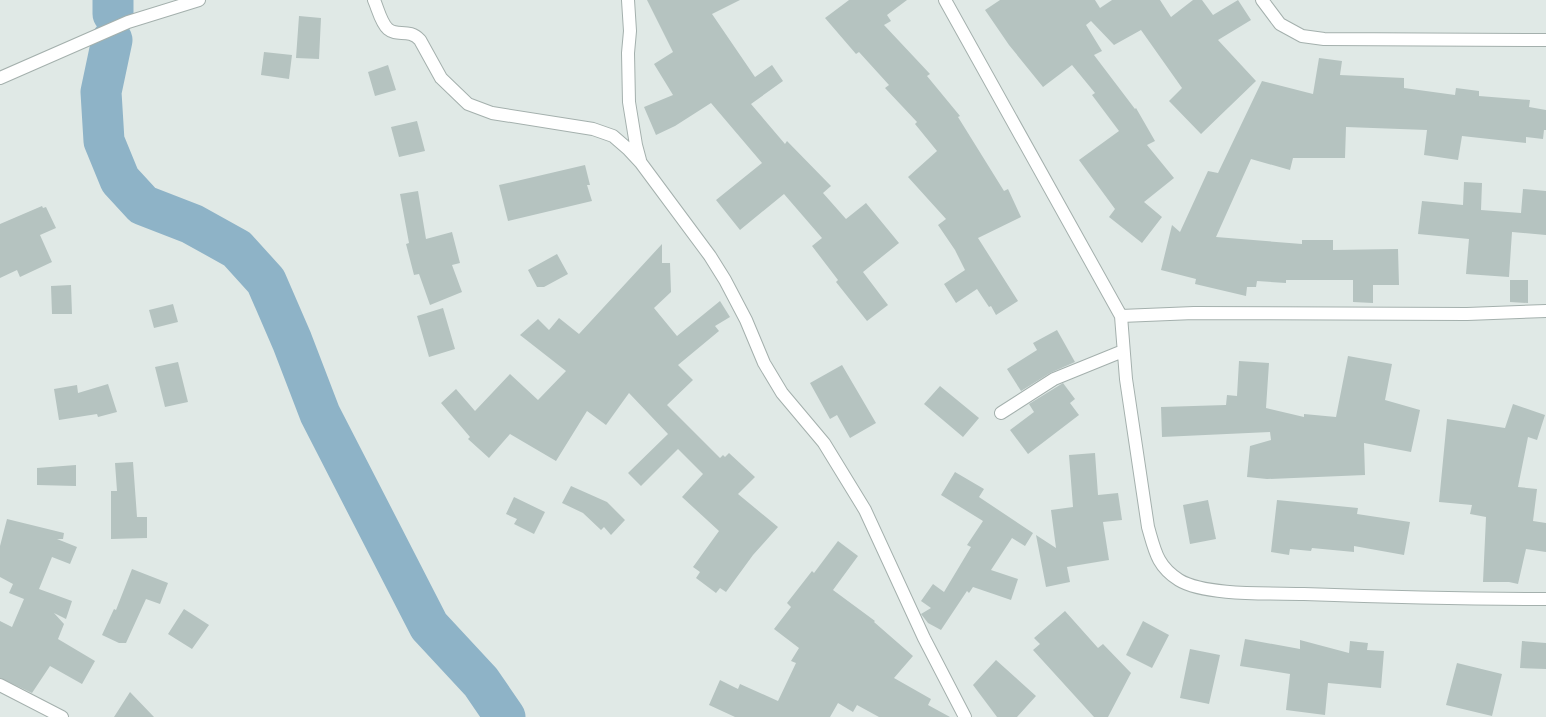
<svg xmlns="http://www.w3.org/2000/svg" width="1546" height="717" viewBox="0 0 1546 717" font-family="Barlow,sans-serif">
<rect width="100%" height="100%" fill="#e0e9e6"/>
<g fill="none" stroke-linecap="round" stroke-linejoin="round">
<path stroke="#8eb3c7" stroke-width="41" d="M 113,14 L 113,0
M 112,40 L 101,92 L 104,141 L 120,180 L 143,205 L 192,224 L 237,249 L 266,281 L 292,341 L 320,414 L 429,626 L 481,682 L 505,717"/>
</g>
<path fill="#b5c3c0" d="M 647,0 L 740,0 L 712,14 L 755,77 L 772,65 L 783,81 L 751,104 L 785,144 L 787,141 L 831,186 L 823,193 L 846,219 L 866,203 L 899,243 L 863,272 L 888,305 L 867,321 L 836,282 L 838,280 L 812,246 L 822,238 L 784,194 L 740,230 L 716,200 L 762,163 L 711,103 L 675,126 L 656,135 L 644,107 L 673,95 L 654,64 L 673,52 Z
M 849,0 L 907,0 L 887,15 L 891,21 L 884,25 L 930,74 L 927,76 L 960,116 L 958,117 L 1004,191 L 1008,189 L 1021,217 L 978,238 L 1018,301 L 996,315 L 991,306 L 989,307 L 977,289 L 956,303 L 944,284 L 965,270 L 955,250 L 938,225 L 946,219 L 908,177 L 937,151 L 915,124 L 917,122 L 885,88 L 889,85 L 859,52 L 856,54 L 825,18 Z
M 1000,0 L 1095,0 L 1100,8 L 1112,0 L 1160,0 L 1171,17 L 1193,0 L 1202,0 L 1213,15 L 1238,0 L 1251,20 L 1218,40 L 1256,81 L 1201,134 L 1169,101 L 1182,88 L 1141,30 L 1114,45 L 1091,21 L 1086,25 L 1102,51 L 1094,55 L 1135,109 L 1136,108 L 1155,141 L 1147,145 L 1174,178 L 1144,202 L 1162,217 L 1142,243 L 1109,217 L 1115,209 L 1079,160 L 1119,131 L 1092,95 L 1095,93 L 1072,65 L 1043,87 L 1009,45 L 985,10 Z
M 299,16 L 321,18 L 319,59 L 296,58 Z
M 264,52 L 292,55 L 289,79 L 261,75 Z
M 1319,58 L 1342,61 L 1340,75 L 1404,78 L 1404,88 L 1455,95 L 1456,88 L 1479,91 L 1479,96 L 1530,100 L 1529,107 L 1546,110 L 1546,130 L 1544,130 L 1543,139 L 1526,137 L 1526,143 L 1462,136 L 1458,160 L 1424,155 L 1427,130 L 1346,127 L 1345,158 L 1293,158 L 1290,170 L 1251,159 L 1216,237 L 1302,244 L 1302,240 L 1333,240 L 1333,250 L 1398,249 L 1399,285 L 1373,285 L 1373,303 L 1353,302 L 1353,280 L 1286,280 L 1286,283 L 1257,281 L 1256,287 L 1247,287 L 1246,296 L 1195,284 L 1196,279 L 1161,270 L 1172,225 L 1180,232 L 1208,171 L 1218,173 L 1262,81 L 1313,94 Z
M 388,65 L 396,90 L 375,96 L 368,72 Z
M 417,121 L 425,151 L 399,157 L 391,127 Z
M 585,165 L 590,185 L 587,185 L 592,201 L 508,221 L 499,185 Z
M 1464,182 L 1482,183 L 1481,210 L 1521,213 L 1523,189 L 1546,191 L 1546,235 L 1512,232 L 1509,277 L 1466,274 L 1469,239 L 1418,234 L 1422,201 L 1463,205 Z
M 418,191 L 426,239 L 452,232 L 460,263 L 452,265 L 462,292 L 430,305 L 419,274 L 414,275 L 406,244 L 409,243 L 400,194 Z
M 42,206 L 43,208 L 46,207 L 56,228 L 40,235 L 52,262 L 20,277 L 17,270 L 0,278 L 0,224 Z
M 662,244 L 662,263 L 670,263 L 671,292 L 654,308 L 677,336 L 720,301 L 730,317 L 715,326 L 719,331 L 678,365 L 693,380 L 667,405 L 720,458 L 723,455 L 725,457 L 729,453 L 755,477 L 738,494 L 778,527 L 753,555 L 726,592 L 720,588 L 716,593 L 696,578 L 700,572 L 693,567 L 719,531 L 682,497 L 703,474 L 678,449 L 641,486 L 628,473 L 668,434 L 629,393 L 606,425 L 587,411 L 556,461 L 510,434 L 489,458 L 468,439 L 470,437 L 441,403 L 456,389 L 475,411 L 510,374 L 538,400 L 566,371 L 520,335 L 538,319 L 549,330 L 559,318 L 579,334 Z
M 557,254 L 568,274 L 544,287 L 537,287 L 528,270 Z
M 1510,280 L 1528,280 L 1528,303 L 1510,302 Z
M 71,285 L 72,314 L 52,314 L 51,286 Z
M 173,304 L 178,322 L 154,328 L 149,310 Z
M 443,308 L 455,349 L 429,357 L 417,316 Z
M 1057,330 L 1075,362 L 1050,373 L 1021,391 L 1007,369 L 1037,350 L 1033,343 Z
M 1348,356 L 1392,364 L 1385,400 L 1420,410 L 1411,452 L 1364,443 L 1365,475 L 1267,479 L 1247,477 L 1250,446 L 1271,440 L 1270,432 L 1162,437 L 1161,407 L 1226,405 L 1227,395 L 1237,396 L 1239,361 L 1269,363 L 1266,408 L 1304,417 L 1304,414 L 1336,417 Z
M 178,362 L 188,402 L 165,407 L 155,367 Z
M 842,365 L 876,423 L 850,438 L 837,415 L 830,419 L 810,383 Z
M 1063,383 L 1075,399 L 1070,403 L 1079,415 L 1028,454 L 1010,430 L 1034,412 L 1029,404 Z
M 108,384 L 117,412 L 98,417 L 97,414 L 59,420 L 54,389 L 77,385 L 78,393 Z
M 940,386 L 979,418 L 963,437 L 924,404 Z
M 1513,404 L 1545,415 L 1537,440 L 1528,437 L 1518,487 L 1537,489 L 1533,521 L 1546,523 L 1546,552 L 1526,549 L 1518,584 L 1509,582 L 1483,582 L 1486,517 L 1470,514 L 1472,505 L 1439,502 L 1447,419 L 1505,428 Z
M 1095,453 L 1098,495 L 1118,493 L 1122,520 L 1103,522 L 1109,560 L 1067,567 L 1070,582 L 1046,587 L 1036,535 L 1056,548 L 1051,510 L 1073,507 L 1069,455 Z
M 133,462 L 137,517 L 147,517 L 147,538 L 111,539 L 111,491 L 117,491 L 115,463 Z
M 76,465 L 76,486 L 37,485 L 37,468 Z
M 955,472 L 984,489 L 979,497 L 1033,533 L 1025,546 L 1012,538 L 991,570 L 1018,579 L 1011,600 L 973,587 L 969,593 L 967,591 L 941,630 L 928,623 L 921,614 L 931,608 L 921,601 L 933,584 L 944,592 L 971,547 L 967,545 L 983,521 L 941,495 Z
M 571,486 L 607,502 L 625,520 L 611,535 L 604,527 L 601,530 L 583,513 L 562,503 Z
M 514,497 L 545,512 L 534,534 L 514,524 L 517,519 L 506,514 Z
M 1208,500 L 1216,539 L 1190,544 L 1183,505 Z
M 1277,500 L 1358,508 L 1357,514 L 1410,522 L 1404,555 L 1354,546 L 1354,552 L 1312,548 L 1311,551 L 1290,549 L 1289,555 L 1271,552 Z
M 7,519 L 64,533 L 63,539 L 57,539 L 77,547 L 70,564 L 52,557 L 39,589 L 72,601 L 66,619 L 54,613 L 64,624 L 58,639 L 95,661 L 82,684 L 50,666 L 32,693 L 0,678 L 0,621 L 12,627 L 24,599 L 9,593 L 13,584 L 0,577 L 0,546 Z
M 838,541 L 858,556 L 833,590 L 875,621 L 874,622 L 913,656 L 894,678 L 931,699 L 928,705 L 950,717 L 879,717 L 857,705 L 853,712 L 838,703 L 830,717 L 735,717 L 709,705 L 720,680 L 738,689 L 740,684 L 778,701 L 796,663 L 791,661 L 799,648 L 774,629 L 791,607 L 787,603 L 812,571 L 814,573 Z
M 132,569 L 168,583 L 160,604 L 146,599 L 126,643 L 119,643 L 102,635 L 114,609 L 116,610 Z
M 184,609 L 209,625 L 192,649 L 168,634 Z
M 1065,611 L 1098,648 L 1103,644 L 1131,673 L 1108,717 L 1094,717 L 1033,650 L 1040,644 L 1034,638 Z
M 1143,621 L 1169,635 L 1152,668 L 1126,655 Z
M 1245,639 L 1300,649 L 1300,640 L 1349,653 L 1350,641 L 1368,643 L 1367,650 L 1384,651 L 1381,688 L 1328,683 L 1325,715 L 1286,710 L 1290,674 L 1240,666 Z
M 1522,641 L 1546,643 L 1546,669 L 1520,668 Z
M 1190,649 L 1220,655 L 1209,704 L 1180,698 Z
M 996,660 L 1036,696 L 1017,717 L 997,717 L 973,685 Z
M 1457,663 L 1502,674 L 1492,716 L 1446,705 Z
M 130,692 L 154,717 L 114,717 Z"/>
<g fill="none" stroke-linecap="round" stroke-linejoin="round">
<g stroke="#a4b0ad" stroke-width="14">
<path id="minor" d="M 374,0 C 378,9 381,23 388,29 C 397,37 409,28 420,40 L 441,78 L 468,104 L 492,113 L 593,129 L 613,136 L 628,149 L 641,163 L 710,256 L 725,280 L 746,320 L 764,363 L 782,393 L 824,443 L 865,510 L 924,638 L 965,717
M 628,0 L 630,31 L 628,53 L 629,102 L 636,145 L 640,160
M 945,0 L 1121,316
M 1262,0 L 1280,24 L 1302,36 L 1324,39 L 1546,40
M 0,78 L 128,22 L 199,0
M 1546,311 L 1467,314 L 1194,313 L 1121,316 L 1126,379 L 1148,527 C 1155,551 1157,566 1179,580 C 1205,596 1272,593 1304,594 C 1385,597 1465,599 1546,599
M 1001,413 L 1054,379 L 1123,351
M 0,685 L 62,717"/>
</g>
<use href="#minor" stroke="#fff" stroke-width="12"/>
</g>
</svg>
